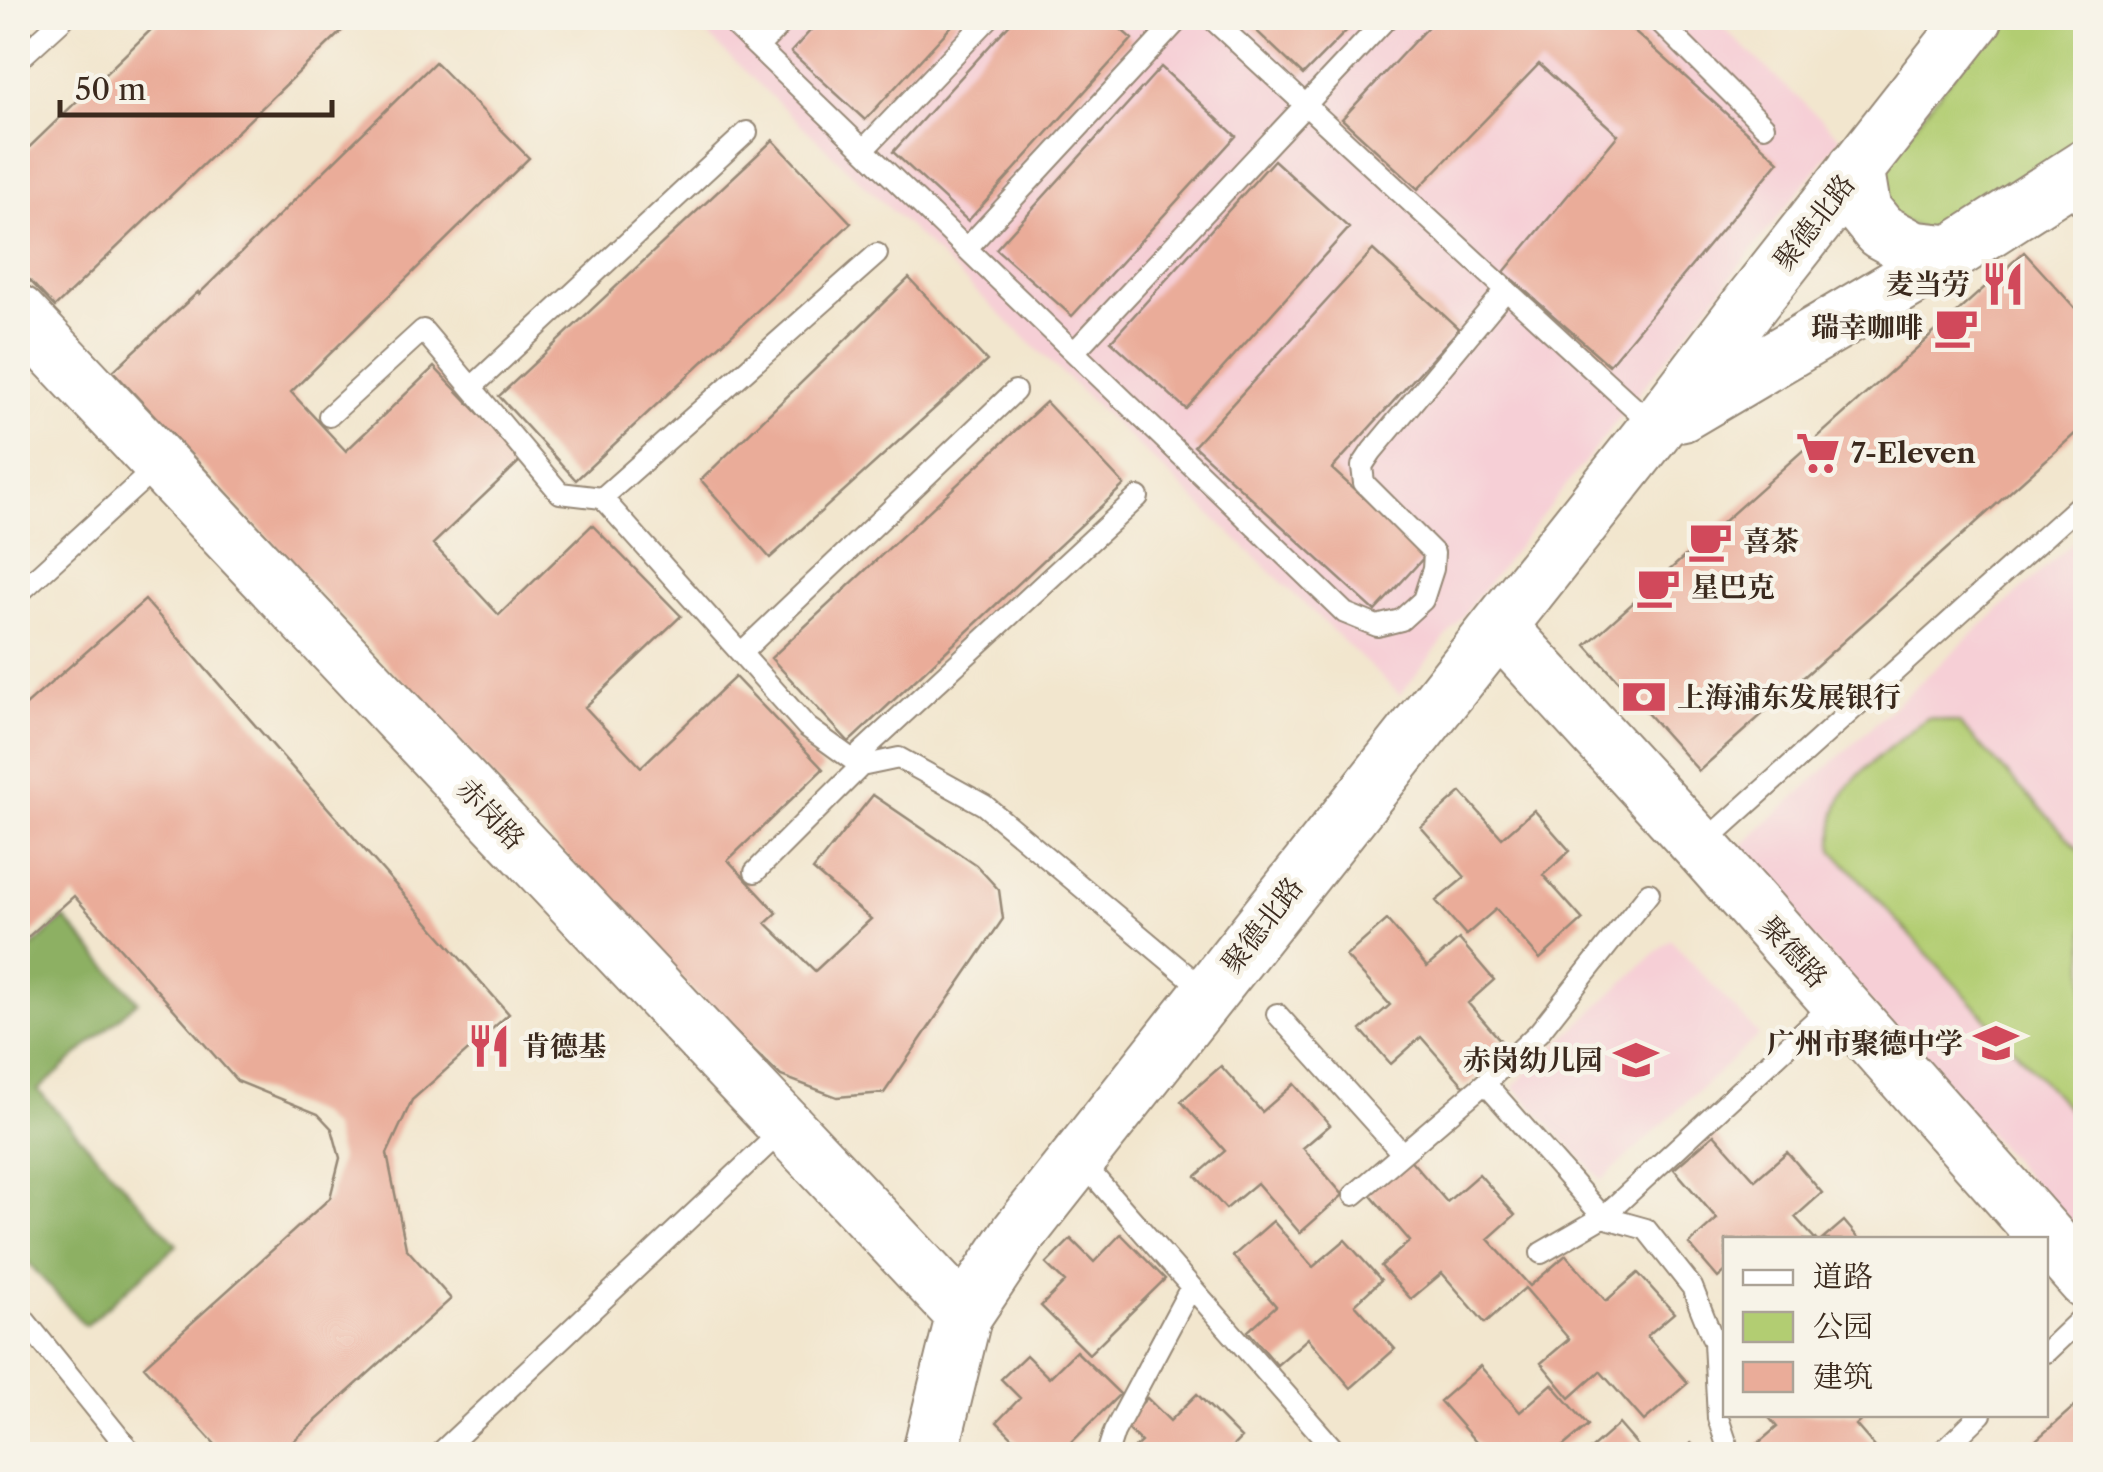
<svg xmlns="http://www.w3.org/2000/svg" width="2103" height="1472" viewBox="0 0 2103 1472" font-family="'Libre Caslon Text','Noto Serif SC',serif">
<rect width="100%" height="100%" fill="#f7f3e8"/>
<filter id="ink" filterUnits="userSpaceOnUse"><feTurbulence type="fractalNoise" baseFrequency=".01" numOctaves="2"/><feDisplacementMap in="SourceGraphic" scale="20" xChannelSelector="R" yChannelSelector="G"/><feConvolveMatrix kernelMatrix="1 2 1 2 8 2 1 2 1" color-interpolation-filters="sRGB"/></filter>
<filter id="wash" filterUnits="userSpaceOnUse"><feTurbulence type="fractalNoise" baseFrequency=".0048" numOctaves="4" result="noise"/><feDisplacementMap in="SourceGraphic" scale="40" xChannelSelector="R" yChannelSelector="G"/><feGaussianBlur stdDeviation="2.25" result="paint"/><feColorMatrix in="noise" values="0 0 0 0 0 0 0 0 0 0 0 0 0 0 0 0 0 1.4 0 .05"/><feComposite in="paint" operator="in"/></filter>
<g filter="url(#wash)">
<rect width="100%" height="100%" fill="#f2e6ce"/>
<path fill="#f6cfd6" d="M 689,18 L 1713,18 L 1841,138 L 1400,695 Z
M 2085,531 L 2086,1235 L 2082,1239 L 1736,851 Z
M 1670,939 L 1759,1035 L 1602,1180 L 1513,1086 Z"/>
<path fill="#b2cd72" stroke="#767c48" stroke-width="2.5" d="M 1997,18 L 2085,18 L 2085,155 L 1946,241 L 1882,212 L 1882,167 Z
M 1928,718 L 1959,723 L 2085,856 L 2085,1127 L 1833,850 C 1833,835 1833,819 1839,804 C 1849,775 1903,737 1928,718 Z"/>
<path fill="#8db064" stroke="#646d41" stroke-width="2.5" d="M 64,918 L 138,1001 L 38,1090 L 177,1245 L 85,1326 L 18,1251 L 18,960 Z"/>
<g id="blocks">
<path fill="#eaac99" d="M 163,18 L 344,18 L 350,23 L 55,307 L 18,268 L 18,158 Z
M 822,18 L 959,18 L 865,120 L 791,52 Z
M 1015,18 L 1108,18 L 1132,39 L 968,221 L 893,152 Z
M 1243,18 L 1359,18 L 1303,75 Z
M 1436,18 L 1620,18 L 1779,161 L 1609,365 L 1504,272 L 1618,135 L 1539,64 L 1418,189 L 1342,119 Z
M 435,62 L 529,158 L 291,392 L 346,451 L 434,367 L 522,459 L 433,544 L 499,615 L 592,525 L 681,616 L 585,707 L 641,767 L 735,677 L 823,769 L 728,860 L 777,913 L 766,923 L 815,971 L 871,919 L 813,870 L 873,795 L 976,865 L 999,890 L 1003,919 L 884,1093 L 837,1097 L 781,1076 L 693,991 L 113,371 L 198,292 L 199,294 Z
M 1161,67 L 1236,136 L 1072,316 L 996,249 Z
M 773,140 L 851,223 L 576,480 L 499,396 Z
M 1274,160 L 1349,228 L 1186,409 L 1111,341 Z
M 1373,250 L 1459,329 L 1332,469 L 1426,555 L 1375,611 L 1194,446 Z
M 2024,252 L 2086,320 L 2086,424 L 1699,771 L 1586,645 Z
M 909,278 L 987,361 L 770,558 L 701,480 Z
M 1046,402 L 1124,485 L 849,742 L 771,658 Z
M 145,600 L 509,1014 L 412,1100 L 387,1154 L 406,1248 L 451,1299 L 279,1454 L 224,1454 L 144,1366 L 330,1198 L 340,1158 L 332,1129 L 318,1114 L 237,1081 L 74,896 L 18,946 L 18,712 Z
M 1461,792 L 1502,838 L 1534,810 L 1570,851 L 1543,875 L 1583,920 L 1540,959 L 1496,909 L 1466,935 L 1436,901 L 1465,877 L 1421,827 Z
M 1387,920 L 1427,967 L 1459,939 L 1494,980 L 1468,1003 L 1508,1049 L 1465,1087 L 1421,1037 L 1391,1064 L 1361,1030 L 1390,1005 L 1346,956 Z
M 1221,1066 L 1262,1112 L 1294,1084 L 1330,1125 L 1303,1148 L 1343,1195 L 1300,1233 L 1257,1183 L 1226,1209 L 1196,1176 L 1225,1151 L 1181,1101 Z
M 1714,1134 L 1755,1180 L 1787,1152 L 1822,1193 L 1795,1217 L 1816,1240 L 1726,1240 L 1726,1271 L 1718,1278 L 1689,1244 L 1717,1219 L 1674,1169 Z
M 1407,1156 L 1447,1202 L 1479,1174 L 1515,1215 L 1488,1239 L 1530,1286 L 1566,1255 L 1606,1301 L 1638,1273 L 1674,1313 L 1647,1336 L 1688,1383 L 1644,1421 L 1600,1371 L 1570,1398 L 1541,1363 L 1569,1339 L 1525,1288 L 1485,1323 L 1442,1273 L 1411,1299 L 1381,1266 L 1410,1241 L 1367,1191 Z
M 1273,1221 L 1313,1267 L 1345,1240 L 1381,1280 L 1355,1304 L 1395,1349 L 1351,1388 L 1308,1338 L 1277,1365 L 1248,1331 L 1276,1306 L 1233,1256 Z
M 1844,1221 L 1860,1240 L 1822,1240 Z
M 1121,1234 L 1165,1279 L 1089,1354 L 1041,1306 L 1065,1282 L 1046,1264 L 1071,1239 L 1094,1262 Z
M 1076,1351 L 1120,1394 L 1060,1454 L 1029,1454 L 997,1422 L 1020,1398 L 1001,1379 L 1026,1355 L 1049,1378 Z
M 1480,1366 L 1520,1412 L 1552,1384 L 1588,1425 L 1561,1448 L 1566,1454 L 1478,1454 L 1483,1450 L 1440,1401 Z
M 1197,1394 L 1241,1438 L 1225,1454 L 1128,1454 L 1141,1442 L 1122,1423 L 1147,1398 L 1170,1421 Z
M 2086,1396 L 2086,1454 L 2020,1454 Z
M 1766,1414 L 1868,1414 L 1856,1425 L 1881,1454 L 1750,1454 L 1748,1452 L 1777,1427 Z
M 1619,1424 L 1645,1454 L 1585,1454 Z
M 1691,1443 L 1702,1454 L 1678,1454 Z"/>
</g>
</g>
<g filter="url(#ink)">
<use href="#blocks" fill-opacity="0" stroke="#968876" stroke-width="2.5"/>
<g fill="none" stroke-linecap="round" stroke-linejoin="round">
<g stroke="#968876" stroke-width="24">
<path id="lane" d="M 727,18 L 1345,613 L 1377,626 L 1401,620 L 1423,600 L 1433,569 L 1434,553 L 1364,483 L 1362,466 L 1372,451 L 1506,290
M 1211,18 L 1655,427
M 1656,18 L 1764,126
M 758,47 L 787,18
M 18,60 L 64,18
M 864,149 L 989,18
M 2064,183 L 2086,212
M 967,248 L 1180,18
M 1074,352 L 1387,18
M 472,387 L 747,132
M 329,416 L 423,330 L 560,493 L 602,498 L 807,727 L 861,766 L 899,758 L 984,805 L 1207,992
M 602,498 L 877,254
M 18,594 L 160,464
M 741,653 L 1015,391
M 853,760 L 1138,497
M 1702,845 L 2086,499
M 755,872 L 861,766
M 1277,1014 L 1402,1153
M 1485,1083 L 1603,1217 L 1646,1229 L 1692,1287 L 1714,1342 L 1718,1418 L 1730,1454
M 1079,1159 L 1338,1454
M 1354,1195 L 1485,1083 L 1539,1032 L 1649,893
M 1541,1253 L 1603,1217 L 1836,1001
M 18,1312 L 131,1452 L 129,1454
M 2046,1352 L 2086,1314
M 439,1454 L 786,1127
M 1107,1454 L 1114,1432 L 1191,1287
M 1940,1454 L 1981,1414"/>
</g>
<g stroke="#968876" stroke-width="59">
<path id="secondary" d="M 1856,168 L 1863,210 L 1880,231 L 1913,249 L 1951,253
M 18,313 L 964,1315
M 1681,414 L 1927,269 L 2086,167
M 1499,627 L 1701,847 L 2086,1281
M 930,1454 L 964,1315 L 1019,1233 L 1656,428 L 1754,299 L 1975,18"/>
</g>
<use href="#lane" stroke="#fff" stroke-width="20"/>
<use href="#secondary" stroke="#fff" stroke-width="55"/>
</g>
</g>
<defs>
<g id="restaurant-bare" transform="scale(3.45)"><path d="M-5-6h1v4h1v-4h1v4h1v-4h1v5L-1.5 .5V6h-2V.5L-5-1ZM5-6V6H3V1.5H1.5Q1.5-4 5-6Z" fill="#d1495b" stroke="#f7f3e8" stroke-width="2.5" paint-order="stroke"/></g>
<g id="cafe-bare" transform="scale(3.45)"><path d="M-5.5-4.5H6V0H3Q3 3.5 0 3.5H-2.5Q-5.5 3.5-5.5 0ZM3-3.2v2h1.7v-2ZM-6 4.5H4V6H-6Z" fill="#d1495b" stroke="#f7f3e8" stroke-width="2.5" paint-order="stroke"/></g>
<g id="supermarket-bare" transform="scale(3.45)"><path d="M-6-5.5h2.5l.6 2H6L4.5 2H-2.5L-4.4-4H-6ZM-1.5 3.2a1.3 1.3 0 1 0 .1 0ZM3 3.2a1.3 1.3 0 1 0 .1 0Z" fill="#d1495b" stroke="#f7f3e8" stroke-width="2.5" paint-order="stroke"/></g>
<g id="bank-bare" transform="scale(3.45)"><path d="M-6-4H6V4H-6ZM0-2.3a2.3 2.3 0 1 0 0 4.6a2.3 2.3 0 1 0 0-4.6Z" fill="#d1495b" stroke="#f7f3e8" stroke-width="2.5" paint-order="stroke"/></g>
<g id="school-bare" transform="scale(3.45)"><path d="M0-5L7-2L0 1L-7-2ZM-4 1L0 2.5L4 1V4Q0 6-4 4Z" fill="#d1495b" stroke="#f7f3e8" stroke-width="2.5" paint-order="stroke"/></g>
</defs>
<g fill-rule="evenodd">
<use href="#restaurant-bare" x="2003" y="284"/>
<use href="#cafe-bare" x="1956" y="327"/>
<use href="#supermarket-bare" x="1818" y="453"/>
<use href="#cafe-bare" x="1710" y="541"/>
<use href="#cafe-bare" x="1658" y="587"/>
<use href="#bank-bare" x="1644" y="697"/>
<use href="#school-bare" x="1996" y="1043"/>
<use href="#restaurant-bare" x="489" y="1046"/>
<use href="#school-bare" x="1636" y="1060"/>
</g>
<g text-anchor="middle" stroke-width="9" stroke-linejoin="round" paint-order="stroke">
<g font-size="28" fill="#3b2a1e" stroke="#f7f3e8">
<text transform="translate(1814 222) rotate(-52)" y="10">聚德北路</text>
<text transform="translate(491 814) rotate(47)" y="10">赤岗路</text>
<text transform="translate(1262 925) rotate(-52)" y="10">聚德北路</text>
<text transform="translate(1794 952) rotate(48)" y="10">聚德路</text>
</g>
<g font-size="28" font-weight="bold" fill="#3b2a1e" stroke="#f7f3e8" text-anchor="start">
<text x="1970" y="294" text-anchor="end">麦当劳</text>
<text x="1923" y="337" text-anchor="end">瑞幸咖啡</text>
<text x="1851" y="463">7-Eleven</text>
<text x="1743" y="551">喜茶</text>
<text x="1691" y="597">星巴克</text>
<text x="1677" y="707">上海浦东发展银行</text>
<text x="1963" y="1053" text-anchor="end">广州市聚德中学</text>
<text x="522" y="1056">肯德基</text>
<text x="1603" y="1070" text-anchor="end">赤岗幼儿园</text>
</g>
</g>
<rect width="2103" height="1472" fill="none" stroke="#f7f3e8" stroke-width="60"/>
<rect x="1723" y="1237" width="325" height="180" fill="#f7f3e8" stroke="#aca397" stroke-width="2.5"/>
<rect x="1743" y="1270" width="50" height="15" fill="#ffffff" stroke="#aca397" stroke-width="2.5"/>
<text x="1813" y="1287" font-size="30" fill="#3b2a1e">道路</text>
<rect x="1743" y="1312" width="50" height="30" fill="#b2cd72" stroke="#aca397" stroke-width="2.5"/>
<text x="1813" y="1337" font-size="30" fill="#3b2a1e">公园</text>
<rect x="1743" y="1362" width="50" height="30" fill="#eaac99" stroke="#aca397" stroke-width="2.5"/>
<text x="1813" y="1387" font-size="30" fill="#3b2a1e">建筑</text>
<path d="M60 100v15h272v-15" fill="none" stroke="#3b2a1e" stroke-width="5"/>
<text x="75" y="100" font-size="30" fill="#3b2a1e" stroke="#f7f3e8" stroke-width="8" paint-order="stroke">50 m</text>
</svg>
